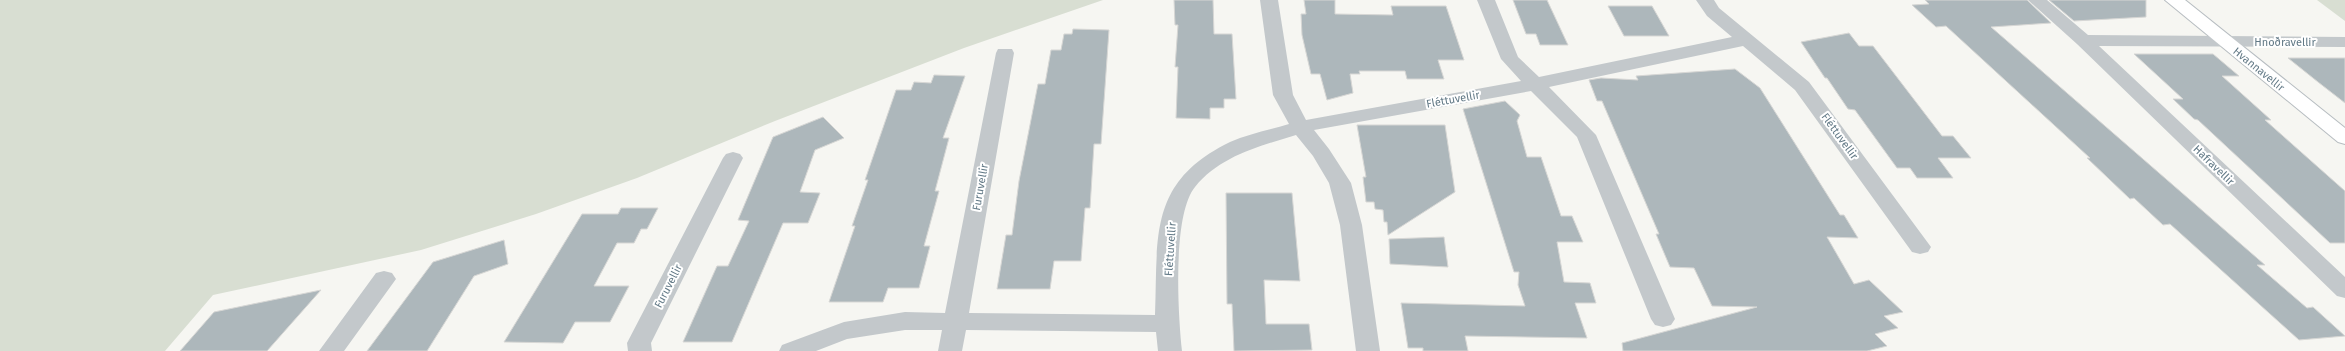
<svg xmlns="http://www.w3.org/2000/svg" width="2345" height="351" viewBox="0 0 2345 351" font-family="'Fira Sans',sans-serif">
<rect width="100%" height="100%" fill="#f6f6f2"/>
<path fill="#d8ded2" d="M 0,0 L 1103,0 L 964,48 L 775,121 L 637,178 L 536,214 L 421,250 L 213,295 L 165,351 L 0,351 Z
M 2317,0 L 2345,0 L 2345,21 Z"/>
<path fill="#adb7bb" stroke="#d7d7d5" d="M 1174,0 L 1213,0 L 1214,34 L 1232,34 L 1236,99 L 1224,99 L 1224,108 L 1210,108 L 1210,119 L 1176,118 L 1178,67 L 1175,67 L 1178,25 L 1175,25 Z
M 1304,0 L 1335,0 L 1335,14 L 1393,15 L 1391,6 L 1446,6 L 1464,60 L 1438,60 L 1444,79 L 1407,79 L 1405,71 L 1359,71 L 1360,74 L 1350,74 L 1353,93 L 1327,100 L 1320,74 L 1311,74 L 1302,35 L 1301,14 L 1306,14 Z
M 1513,0 L 1547,0 L 1568,45 L 1540,45 L 1536,34 L 1526,34 Z
M 1925,0 L 2027,0 L 2051,23 L 1991,27 L 2265,265 L 2257,265 L 2307,308 L 2313,307 L 2345,336 L 2299,340 L 2170,224 L 2163,225 L 2134,198 L 2130,199 L 2087,158 L 2090,158 L 1946,26 L 1936,27 L 1912,5 L 1929,4 Z
M 2049,0 L 2146,0 L 2146,17 L 2074,21 Z
M 1608,6 L 1652,6 L 1669,36 L 1624,36 Z
M 1073,29 L 1109,30 L 1101,144 L 1094,144 L 1090,208 L 1085,208 L 1081,261 L 1054,261 L 1050,289 L 997,289 L 1006,235 L 1012,235 L 1019,181 L 1038,84 L 1045,84 L 1051,50 L 1061,50 L 1064,34 L 1072,34 Z
M 1849,33 L 1859,46 L 1873,46 L 1942,136 L 1953,136 L 1971,158 L 1938,158 L 1953,178 L 1917,178 L 1910,168 L 1897,168 L 1855,110 L 1848,109 L 1827,78 L 1825,78 L 1801,42 Z
M 2134,54 L 2213,54 L 2239,76 L 2222,76 L 2271,120 L 2265,120 L 2345,191 L 2345,243 L 2330,243 L 2198,120 L 2194,119 L 2173,99 L 2183,99 Z
M 2288,58 L 2345,58 L 2345,103 L 2318,82 Z
M 1735,69 L 1760,88 L 1840,215 L 1844,215 L 1858,238 L 1827,237 L 1854,284 L 1869,280 L 1903,312 L 1884,316 L 1898,328 L 1875,334 L 1887,346 L 1867,351 L 1623,351 L 1622,343 L 1757,307 L 1712,306 L 1694,268 L 1670,267 L 1656,234 L 1659,234 L 1602,101 L 1597,101 L 1589,80 L 1601,78 L 1638,80 L 1636,76 Z
M 934,75 L 965,76 L 943,138 L 949,138 L 935,191 L 939,191 L 924,246 L 930,246 L 919,288 L 888,288 L 883,302 L 829,302 L 855,226 L 852,226 L 868,180 L 865,180 L 896,90 L 911,90 L 914,82 L 931,83 Z
M 1505,101 L 1520,115 L 1517,121 L 1527,157 L 1541,157 L 1561,216 L 1572,216 L 1583,242 L 1557,242 L 1564,282 L 1590,283 L 1596,303 L 1575,303 L 1587,338 L 1465,336 L 1468,351 L 1423,351 L 1423,348 L 1408,348 L 1401,303 L 1525,306 L 1518,285 L 1519,272 L 1514,272 L 1463,109 Z
M 823,117 L 844,138 L 815,150 L 800,192 L 820,193 L 808,223 L 783,223 L 732,342 L 683,342 L 717,266 L 728,266 L 749,221 L 738,220 L 773,137 Z
M 1357,125 L 1445,125 L 1455,192 L 1388,235 L 1387,222 L 1384,222 L 1383,210 L 1375,209 L 1374,202 L 1366,202 L 1363,177 L 1366,177 Z
M 1226,193 L 1292,193 L 1300,281 L 1264,280 L 1266,324 L 1309,324 L 1312,350 L 1234,351 L 1232,304 L 1227,304 Z
M 621,208 L 658,208 L 647,229 L 641,229 L 634,243 L 617,243 L 594,286 L 629,286 L 610,322 L 575,322 L 563,343 L 504,342 L 582,214 L 618,214 Z
M 1444,237 L 1448,267 L 1390,264 L 1389,239 Z
M 504,240 L 508,264 L 474,276 L 427,351 L 367,351 L 433,262 Z
M 321,290 L 267,351 L 180,351 L 214,312 Z"/>
<g fill="none" stroke-linecap="round" stroke-linejoin="round">
<g stroke="#b7bdc1" stroke-width="2">
<path id="secondary" d="M 2165,0 L 2185,0 L 2345,128 L 2345,144 L 2338,142 Z"/>
</g>
<path fill="#c3c8cb" fill-rule="evenodd" d="M 1260,0 L 1278,0 L 1293,95 L 1306,120 L 1521,81 L 1501,59 L 1477,0 L 1495,0 L 1518,57 L 1539,77 L 1732,37 L 1707,16 L 1696,0 L 1714,0 L 1719,8 L 1809,82 L 1931,247 L 1928,252 L 1920,254 L 1912,252 L 1795,90 L 1743,46 L 1549,87 L 1596,135 L 1675,319 L 1671,325 L 1663,327 L 1655,325 L 1651,319 L 1577,137 L 1531,91 L 1314,130 L 1329,149 L 1351,183 L 1362,225 L 1380,351 L 1356,351 L 1340,225 L 1329,183 L 1313,156 L 1296,135 C 1260,146 1220,156 1195,187 C 1172,215 1178,315 1182,351 L 1158,351 L 1156,332 L 966,330 L 962,351 L 938,351 L 942,330 L 905,330 L 847,339 L 816,351 L 779,351 L 782,345 L 844,322 L 905,312 L 945,313 L 996,53 L 998,49 L 1012,49 L 1014,53 L 969,313 L 1155,315 C 1158,236 1148,182 1230,142 C 1248,134 1270,130 1289,124 L 1273,95 Z
M 2028,0 L 2047,0 L 2088,35 L 2345,37 L 2345,47 L 2099,46 L 2345,277 L 2345,298 L 2337,296 L 2077,44 Z
M 733,152 L 740,154 L 743,158 L 651,343 L 652,351 L 628,351 L 627,343 L 723,158 L 726,154 Z
M 384,271 L 392,273 L 396,279 L 344,351 L 319,351 L 376,273 Z"/>
<use href="#secondary" fill="#fff" fill-rule="evenodd"/>
</g>
<g text-anchor="middle" stroke-width="4" stroke-linejoin="round" paint-order="stroke">
<g font-size="11" fill="#627986" stroke="#fff">
<text x="2285" y="46">Hnoðravellir</text>
<text transform="translate(2259 69) rotate(39)" y="4">Hvannavellir</text>
<text transform="translate(1453 99) rotate(-10)" y="4">Fléttuvellir</text>
<text transform="translate(1840 136) rotate(54)" y="4">Fléttuvellir</text>
<text transform="translate(2214 165) rotate(44)" y="4">Hafravellir</text>
<text transform="translate(980 187) rotate(-80)" y="4">Furuvellir</text>
<text transform="translate(1170 249) rotate(-86)" y="4">Fléttuvellir</text>
<text transform="translate(668 286) rotate(-63)" y="4">Furuvellir</text>
</g>
</g>
</svg>
